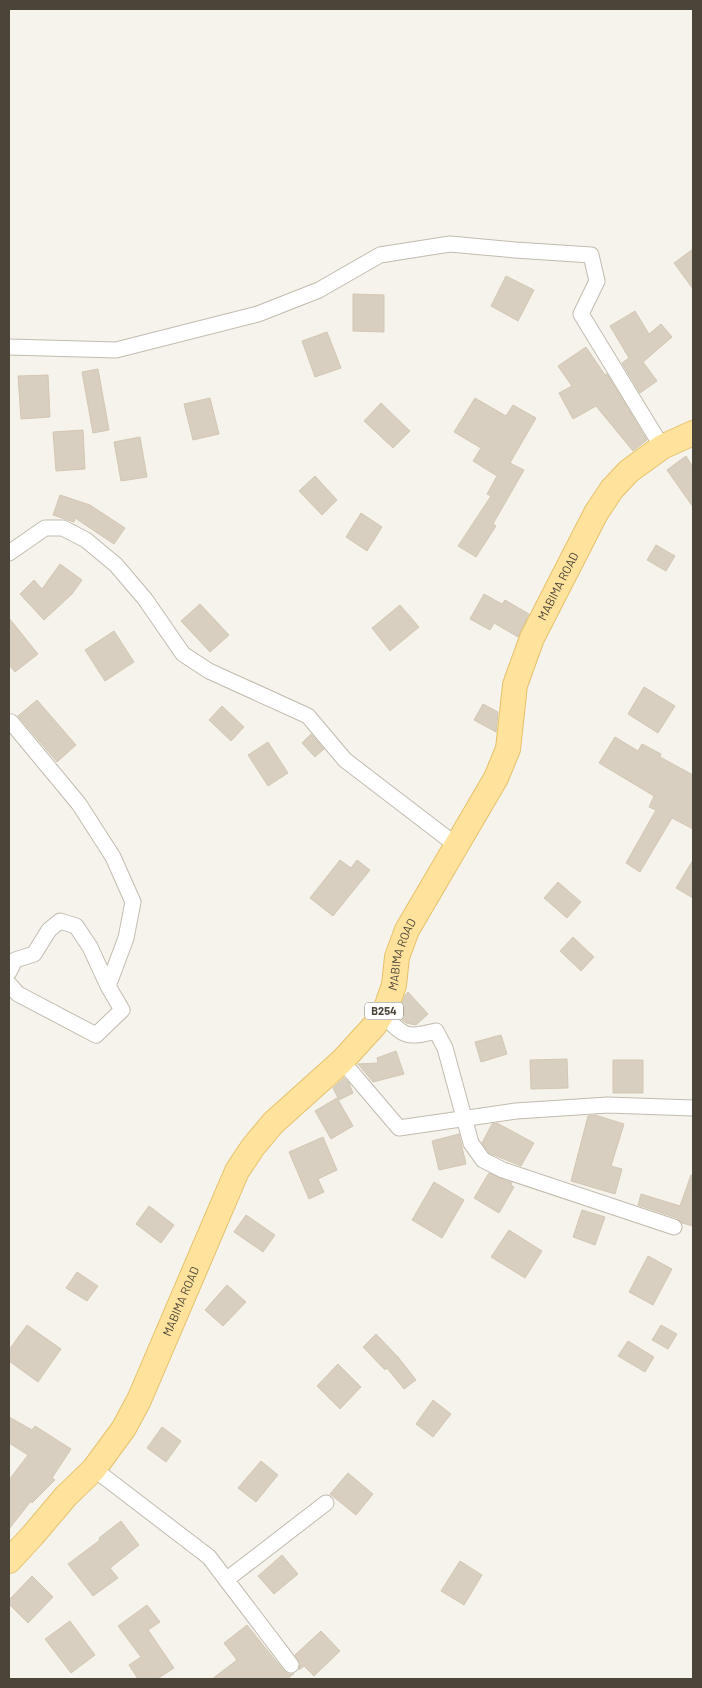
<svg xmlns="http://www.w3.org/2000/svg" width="702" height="1688" viewBox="0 0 702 1688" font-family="Barlow,sans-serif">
<rect width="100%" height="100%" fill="#f6f3ec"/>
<path fill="#d8cfc1" stroke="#d3c7b4" d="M 693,249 L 693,289 L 674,263 Z
M 506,276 L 534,290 L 518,321 L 491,306 Z
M 353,294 L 384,295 L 384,332 L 353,331 Z
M 635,311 L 649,334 L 661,324 L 672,337 L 643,362 L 657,381 L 640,393 L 622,363 L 629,358 L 610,326 Z
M 327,332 L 341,368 L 315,377 L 302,341 Z
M 586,347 L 605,375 L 607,374 L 647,440 L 633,451 L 596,406 L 573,419 L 559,393 L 572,386 L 558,366 Z
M 98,369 L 109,430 L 93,433 L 82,372 Z
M 48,375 L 50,417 L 21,419 L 18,376 Z
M 210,398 L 219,434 L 193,440 L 184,404 Z
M 475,398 L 506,416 L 513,405 L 536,418 L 510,463 L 524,470 L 493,524 L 496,526 L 476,557 L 458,546 L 491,496 L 487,494 L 497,476 L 473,461 L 481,448 L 454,432 Z
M 381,403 L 410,431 L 393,448 L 364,421 Z
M 83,430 L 85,469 L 56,471 L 53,432 Z
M 140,437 L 147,477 L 121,481 L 114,442 Z
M 686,456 L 693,467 L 693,507 L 667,470 Z
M 315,476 L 337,500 L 322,515 L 299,491 Z
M 60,495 L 90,505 L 125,528 L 114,544 L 75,518 L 74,522 L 53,515 Z
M 361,513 L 382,527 L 367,551 L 346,537 Z
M 656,545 L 675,556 L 666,571 L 647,560 Z
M 60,564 L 82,580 L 72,594 L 44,620 L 20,594 L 34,580 L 42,589 Z
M 484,594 L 502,604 L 505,600 L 529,614 L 518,637 L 494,623 L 490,630 L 470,619 Z
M 200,604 L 229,635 L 210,652 L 181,621 Z
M 400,605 L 419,627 L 390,651 L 372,628 Z
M 9,618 L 38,654 L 15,672 L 9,665 Z
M 114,631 L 134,662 L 105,681 L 85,650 Z
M 644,687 L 675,706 L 658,733 L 628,714 Z
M 37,700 L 76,745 L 57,762 L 18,716 Z
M 483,704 L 498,712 L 496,732 L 474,720 Z
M 222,706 L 244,727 L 231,741 L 209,720 Z
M 311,734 L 324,749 L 315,757 L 302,743 Z
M 615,737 L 638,751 L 642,744 L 661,754 L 660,757 L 693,775 L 693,829 L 672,818 L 640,872 L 626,863 L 656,810 L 649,807 L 654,796 L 599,763 Z
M 268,742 L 288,773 L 268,786 L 248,755 Z
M 340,860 L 351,868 L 357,860 L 370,870 L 333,916 L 310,898 Z
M 693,860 L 693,898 L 676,888 Z
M 558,882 L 581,902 L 567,918 L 544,898 Z
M 573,937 L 594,957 L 581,971 L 560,951 Z
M 408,992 L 428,1014 L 416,1025 L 406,1023 L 397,1016 L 405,995 Z
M 501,1035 L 507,1054 L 481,1062 L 475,1042 Z
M 396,1051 L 404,1074 L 373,1082 L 358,1064 L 378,1063 L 377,1058 Z
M 567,1059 L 568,1088 L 531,1089 L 530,1060 Z
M 613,1060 L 643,1060 L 643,1093 L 613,1093 Z
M 344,1078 L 349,1083 L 353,1093 L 339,1100 L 333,1088 Z
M 337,1098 L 353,1126 L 331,1139 L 315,1111 Z
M 595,1115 L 624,1124 L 611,1166 L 622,1169 L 615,1194 L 571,1181 L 588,1116 Z
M 497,1123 L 534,1143 L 521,1166 L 489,1153 L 482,1143 L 492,1124 Z
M 459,1134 L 466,1164 L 439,1170 L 432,1141 Z
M 323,1137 L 337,1170 L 318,1179 L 324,1192 L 309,1199 L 289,1152 Z
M 489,1173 L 512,1183 L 511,1185 L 514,1187 L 499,1213 L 474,1198 Z
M 691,1175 L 693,1175 L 693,1226 L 682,1223 L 677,1218 L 638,1205 L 641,1194 L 680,1206 Z
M 434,1182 L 464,1200 L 442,1238 L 412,1220 Z
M 149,1206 L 174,1225 L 161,1243 L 136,1224 Z
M 582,1210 L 605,1217 L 595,1245 L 573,1237 Z
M 246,1215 L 275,1235 L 263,1252 L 234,1232 Z
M 509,1230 L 542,1251 L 525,1278 L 491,1257 Z
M 648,1256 L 672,1269 L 653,1305 L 629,1292 Z
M 77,1272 L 98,1286 L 87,1301 L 66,1288 Z
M 227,1285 L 246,1302 L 223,1326 L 205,1310 Z
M 27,1325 L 61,1349 L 38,1382 L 9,1361 L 9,1350 Z
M 661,1325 L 677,1334 L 668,1349 L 652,1340 Z
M 376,1334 L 398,1357 L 416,1380 L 404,1389 L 387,1368 L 385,1370 L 363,1347 Z
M 628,1341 L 654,1357 L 645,1372 L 618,1356 Z
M 338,1364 L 361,1387 L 340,1409 L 317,1386 Z
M 433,1400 L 451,1414 L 433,1437 L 416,1424 Z
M 9,1417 L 32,1430 L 35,1426 L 71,1449 L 52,1478 L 55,1480 L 32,1503 L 31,1501 L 9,1529 L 9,1480 L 28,1455 L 9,1443 Z
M 162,1427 L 181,1441 L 166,1462 L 147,1448 Z
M 261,1461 L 278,1475 L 256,1502 L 238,1488 Z
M 348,1473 L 373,1494 L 356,1515 L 330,1494 Z
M 121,1521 L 139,1545 L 110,1568 L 118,1578 L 93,1596 L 68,1564 L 100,1540 L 99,1538 Z
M 282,1555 L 298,1574 L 274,1594 L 258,1576 Z
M 460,1561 L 482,1575 L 464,1605 L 441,1591 Z
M 32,1576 L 53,1597 L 28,1623 L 9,1604 L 9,1600 Z
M 147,1605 L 160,1622 L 148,1630 L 174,1668 L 157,1679 L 138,1679 L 129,1665 L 141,1657 L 118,1626 Z
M 70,1621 L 95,1655 L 71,1673 L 45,1639 Z
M 247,1625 L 284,1671 L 288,1674 L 294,1674 L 289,1677 L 291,1679 L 212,1679 L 237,1660 L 224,1643 Z
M 321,1631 L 340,1651 L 314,1676 L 304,1666 L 299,1670 L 300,1663 L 295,1655 Z"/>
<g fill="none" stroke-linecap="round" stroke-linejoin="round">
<g stroke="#c2bbae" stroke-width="17">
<path id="street" d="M 9,347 L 116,350 L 258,314 L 319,290 L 380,255 L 450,244 L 515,250 L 591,255 L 597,281 L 581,314 L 662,447
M 9,553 L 45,528 L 63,528 L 86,540 L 116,565 L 145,599 L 183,654 L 209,671 L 308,716 L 345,760 L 456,845
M 9,723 L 11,722 L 79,804 L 113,857 L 133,902 L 126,938 L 108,986
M 9,972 L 15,960 L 34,954 L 49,930 L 60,921 L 76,926 L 90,947 L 108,986 L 122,1010 L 96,1035 L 18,994 L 9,984
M 382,1014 C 404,1036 405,1039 436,1031 L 445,1048 L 471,1143 L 483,1160 L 503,1170 L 674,1227
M 342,1061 L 399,1128 L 516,1111 L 608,1105 L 693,1108
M 94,1469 L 209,1557 L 291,1665
M 226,1580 L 326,1503"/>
</g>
<g stroke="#e6c16a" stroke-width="26">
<g id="primary">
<path id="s1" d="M 9,1561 L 33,1535 L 66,1496 L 94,1469 L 124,1428 L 139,1400 L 237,1171 L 253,1147 L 273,1123 L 342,1061 L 374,1026 L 386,1008 L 394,985 L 397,957 L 407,930 L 496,778 L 508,749 L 515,685 L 532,638 L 596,513 L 612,489 L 629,471 L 662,447 L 693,433"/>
</g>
</g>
<use href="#street" stroke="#fff" stroke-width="15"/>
<use href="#primary" stroke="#ffe39c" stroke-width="24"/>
</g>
<g text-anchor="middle" stroke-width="5" stroke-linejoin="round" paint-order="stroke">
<rect fill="#fff" stroke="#817c74" stroke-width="1" x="365" y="1002.5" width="38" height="17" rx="4"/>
<g font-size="11" font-weight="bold" fill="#4b4439">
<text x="384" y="1015">B254</text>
</g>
<g font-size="12" fill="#4b4439" stroke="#fff">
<text dy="4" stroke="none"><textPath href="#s1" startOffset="1140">MABIMA ROAD</textPath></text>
<text dy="4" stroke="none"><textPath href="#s1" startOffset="735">MABIMA ROAD</textPath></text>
<text dy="4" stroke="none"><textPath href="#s1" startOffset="315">MABIMA ROAD</textPath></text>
</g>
</g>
<rect width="702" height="1688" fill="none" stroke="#4b4439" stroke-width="20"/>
</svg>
